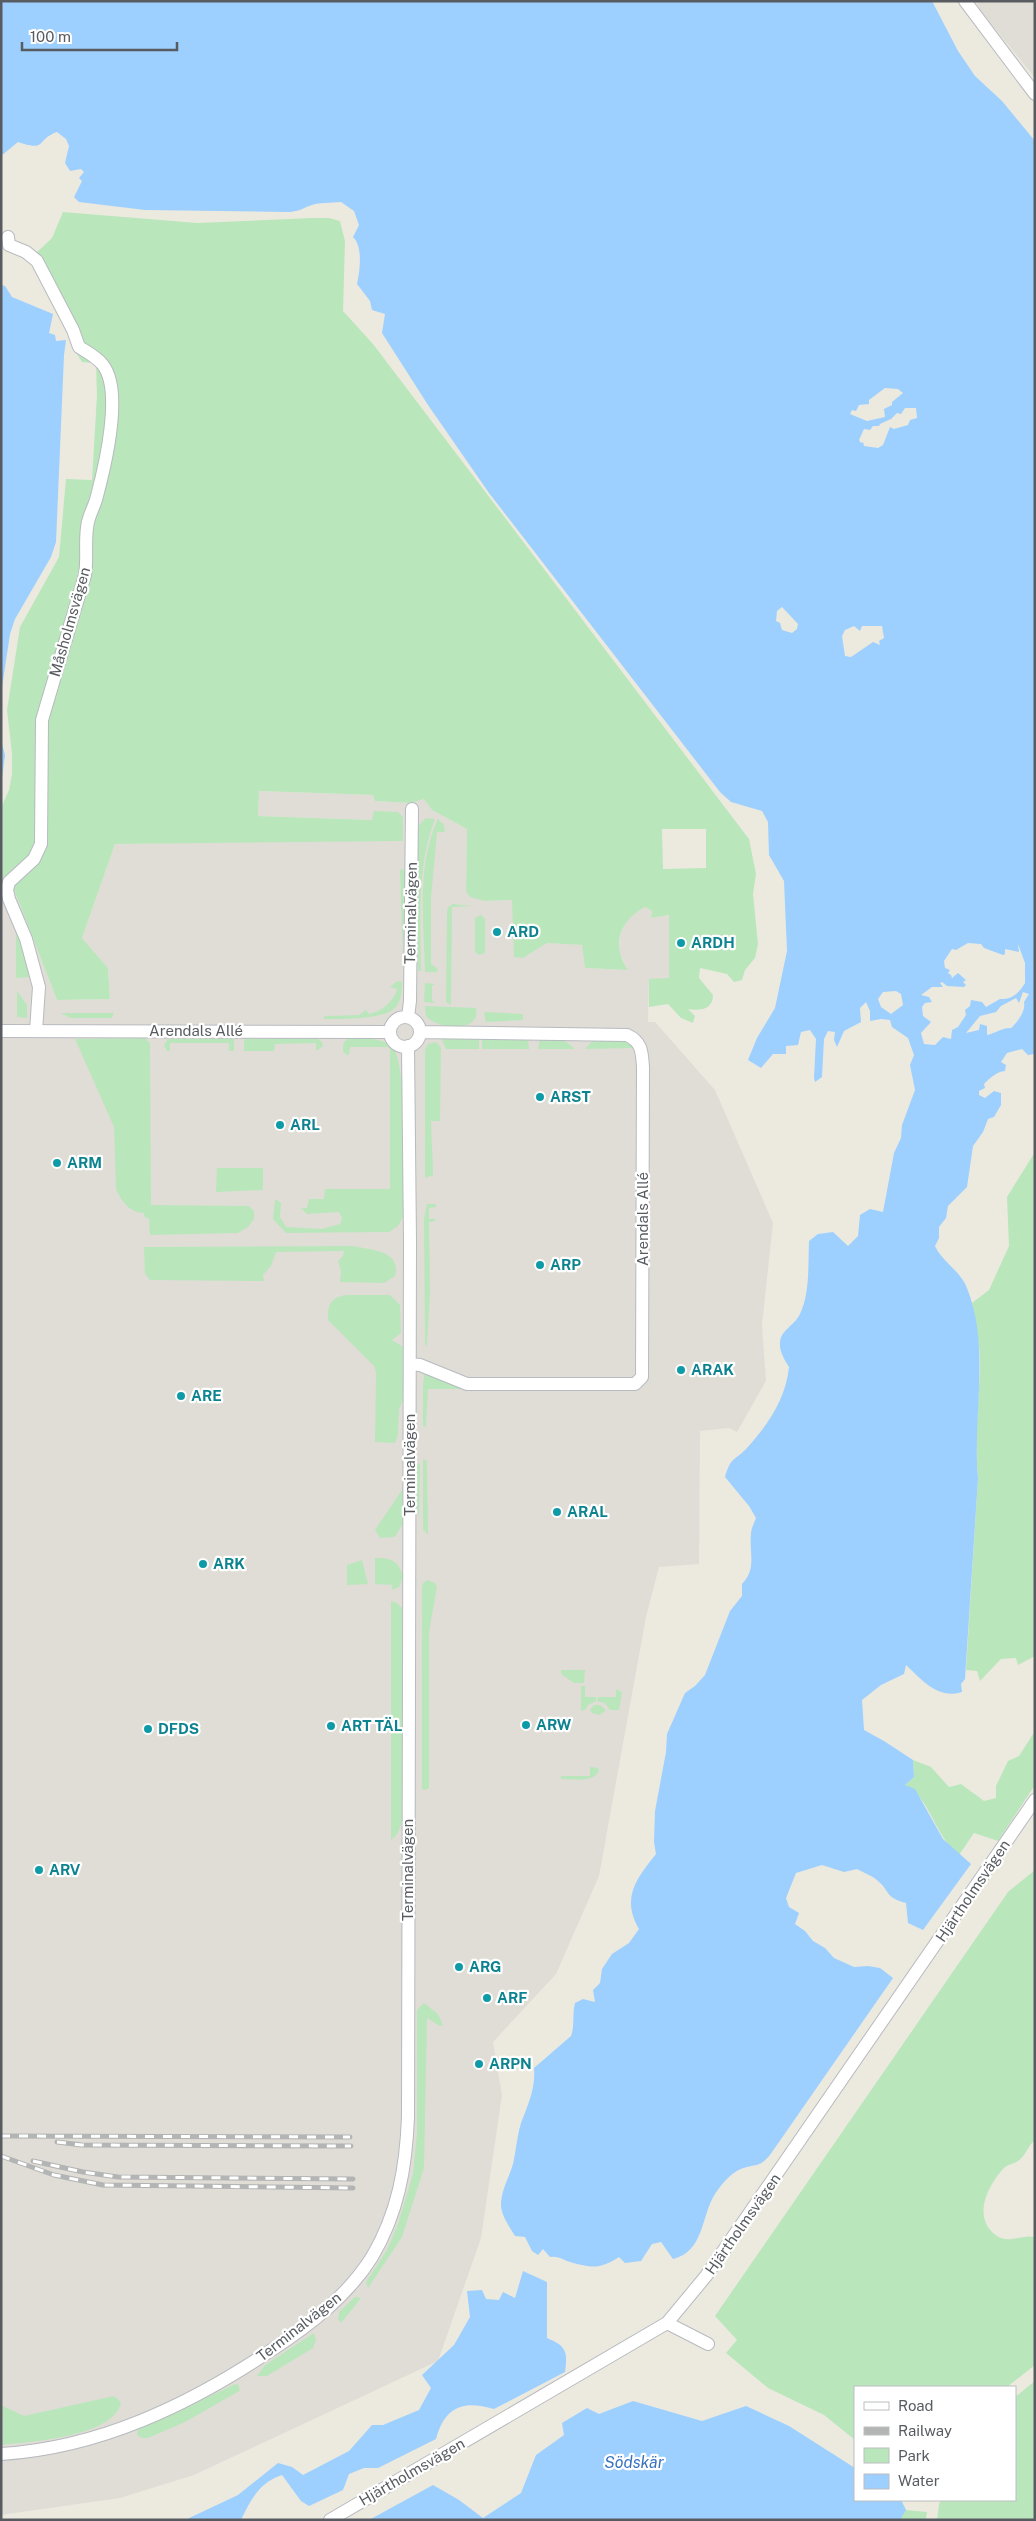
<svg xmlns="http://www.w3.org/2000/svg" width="1036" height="2521" viewBox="0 0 1036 2521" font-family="'Public Sans',sans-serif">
<rect width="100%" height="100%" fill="#eceadf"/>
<path fill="#e0ddd7" d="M 976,1 L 1035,1 L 1035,78 L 980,10 Z
M 259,791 L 374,795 L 375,801 L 409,803 L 424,798 L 432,810 L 467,829 L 466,891 L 485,901 L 512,900 L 523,958 L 547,943 L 583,945 L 585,968 L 627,970 L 619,951 L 620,936 L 624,925 L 632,914 L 645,907 L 652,911 L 651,918 L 669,915 L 669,979 L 649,979 L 648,1022 L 655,1022 L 715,1090 L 773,1223 L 762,1325 L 766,1381 L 737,1432 L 729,1428 L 700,1431 L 699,1564 L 659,1567 L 646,1617 L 599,1876 L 556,1974 L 493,2042 L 502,2095 L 481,2238 L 438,2361 L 194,2475 L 120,2498 L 1,2515 L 1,885 L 15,892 L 57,1000 L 110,999 L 108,968 L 82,938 L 115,844 L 403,840 L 403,817 L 373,820 L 258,816 Z"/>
<path fill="#bae6bc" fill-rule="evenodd" d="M 63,212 L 197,223 L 312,218 L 329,218 L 340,221 L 345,241 L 343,311 L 373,344 L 749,839 L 756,874 L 753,894 L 758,944 L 755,958 L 745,970 L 742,980 L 734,982 L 727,974 L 700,968 L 699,978 L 713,995 C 713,1010 699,1011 688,1009 L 695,1016 L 693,1023 L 681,1018 L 668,1004 L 649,1007 L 649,979 L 669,978 L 669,915 L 651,918 L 652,911 L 645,907 C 619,921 611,945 628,970 L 585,968 L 582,945 L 547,943 L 523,958 L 514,957 L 512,900 L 485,901 L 470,897 L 466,891 L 467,829 L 432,810 L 424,799 L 410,803 L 375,801 L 373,795 L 259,791 L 258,816 L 372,820 L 374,811 L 398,812 L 403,817 L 403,841 L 115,844 L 82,938 L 108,968 L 110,999 L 57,1000 L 15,892 L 1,885 L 1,808 L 9,790 L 12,774 L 12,754 L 7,710 L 20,627 L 59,557 L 66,479 L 92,480 L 97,395 L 96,363 L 82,362 L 77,354 L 82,344 L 35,254 L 52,238 ZM 706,829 L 706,868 L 663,869 L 662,829 Z
M 426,818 L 435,819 C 416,867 421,920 421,971 L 418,971 L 417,844 L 418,826 Z
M 438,819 L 444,825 L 445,832 L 437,832 L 431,898 L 431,964 L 438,969 L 436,972 L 425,972 C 424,922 416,865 438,819 Z
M 403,869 L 405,872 L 403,961 L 400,870 Z
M 453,904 L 472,906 L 452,907 L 451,1005 L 446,1002 L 447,913 L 448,907 Z
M 481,915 L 485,919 L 485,953 L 479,955 L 475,952 L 475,918 Z
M 16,923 L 32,977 L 16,978 Z
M 397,981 L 402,982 C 402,990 402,1001 395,1008 C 383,1020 340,1019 323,1019 L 325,1016 L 359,1015 L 366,1010 L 369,1014 C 381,1012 394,1001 397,989 L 390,987 Z
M 425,983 L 435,984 L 432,986 L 432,1000 L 435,1003 L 424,1002 Z
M 17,991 L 27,1005 L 27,1018 L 17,1017 Z
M 425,1006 L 476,1008 C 482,1033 437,1030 426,1016 Z
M 484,1012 L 523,1014 L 523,1020 L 486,1022 Z
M 61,1013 L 114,1013 L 112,1018 L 70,1018 Z
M 145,1038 L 150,1043 L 151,1205 L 249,1206 L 254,1211 L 254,1219 L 248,1227 L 238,1233 L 150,1235 L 149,1218 L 145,1218 L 144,1213 C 130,1213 121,1201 116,1189 L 114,1127 L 75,1039 Z
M 441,1038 L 479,1038 L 479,1049 L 446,1049 Z
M 168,1039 L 234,1039 L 234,1051 L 229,1051 L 229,1043 L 170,1043 L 170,1051 L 167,1051 L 164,1045 Z
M 244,1039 L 318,1039 L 322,1042 L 323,1046 L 316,1051 L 316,1043 L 275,1044 L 274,1051 L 244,1051 Z
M 347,1039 C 361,1039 381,1036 392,1047 C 408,1062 406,1190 403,1217 L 398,1226 L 389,1232 L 286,1233 L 273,1219 L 275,1199 L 281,1203 L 280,1217 L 286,1227 L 322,1229 L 340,1224 L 342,1218 L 339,1212 L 307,1214 L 301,1208 L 307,1208 L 309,1199 L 324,1199 L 325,1189 L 390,1189 L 390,1049 L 388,1047 L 350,1047 L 349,1055 L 347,1055 L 343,1052 L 343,1044 Z
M 482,1039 L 528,1039 L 529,1049 L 482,1049 Z
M 540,1039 L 563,1039 L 575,1049 L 538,1049 Z
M 618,1039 L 629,1043 L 633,1048 L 585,1049 L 593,1040 Z
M 436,1042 L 441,1047 L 440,1121 L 431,1121 L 433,1170 L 433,1175 L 425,1178 L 425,1050 L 428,1044 Z
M 1035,1152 L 1035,1656 L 1018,1665 L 1016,1658 L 1001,1659 L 980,1681 L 977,1671 L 966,1670 L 978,1478 C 975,1443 978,1407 980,1371 C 981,1349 976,1325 972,1303 L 989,1290 L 1009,1246 L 1007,1197 Z
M 217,1168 L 263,1168 L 263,1190 L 216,1192 Z
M 427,1204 L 436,1204 L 436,1207 L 429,1208 L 429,1219 L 436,1219 L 435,1221 L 429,1222 L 430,1292 L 427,1347 L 425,1344 L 424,1219 Z
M 353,1246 C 370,1250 402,1250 395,1276 L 384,1283 L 340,1282 L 341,1271 L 338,1261 L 343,1256 L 344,1251 L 276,1252 L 271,1266 L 263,1275 L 264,1281 L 150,1280 L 145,1274 L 144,1247 Z
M 348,1295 L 390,1295 L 400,1305 L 401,1333 L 392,1340 L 403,1347 L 404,1398 L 399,1409 L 398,1435 L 395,1443 L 375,1442 L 376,1372 L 374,1366 L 328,1320 C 327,1304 332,1296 348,1295 Z
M 425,1372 L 466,1389 L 428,1389 L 426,1427 L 423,1426 L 423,1384 Z
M 423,1459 L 427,1461 L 428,1535 L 423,1529 Z
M 419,1463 L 420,1466 L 419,1518 L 415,1499 L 417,1465 Z
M 402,1490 L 403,1523 L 395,1537 L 380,1538 L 375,1530 Z
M 375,1558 C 391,1558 399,1560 403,1577 L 399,1587 L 392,1590 L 392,1585 L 375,1584 Z
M 362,1560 L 368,1584 L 347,1585 L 347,1565 Z
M 427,1580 L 435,1583 L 437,1587 L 429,1632 L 429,1788 L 425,1790 L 422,1789 L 422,1587 L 423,1583 Z
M 391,1601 L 397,1603 L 402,1608 L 403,1804 C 403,1817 402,1833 391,1840 Z
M 561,1670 L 585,1670 L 584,1683 L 574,1683 L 561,1674 Z
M 581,1686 L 585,1686 L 585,1697 L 596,1697 L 596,1701 L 588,1705 L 585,1710 L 581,1711 Z
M 616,1689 L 622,1692 L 619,1710 L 610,1710 L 605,1703 L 597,1701 L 598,1697 L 616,1697 Z
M 594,1705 L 600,1705 L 606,1710 L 600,1715 L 592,1713 L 590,1710 Z
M 1033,1734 L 1035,1735 L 1035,1785 L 998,1841 L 974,1833 L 959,1855 C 935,1837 930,1797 905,1785 L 914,1777 L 913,1760 L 931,1767 L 949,1787 L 961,1784 L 984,1801 L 996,1798 L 996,1786 L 1008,1761 L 1019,1756 Z
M 590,1767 L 598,1768 L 599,1771 C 593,1783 573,1779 561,1779 L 561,1776 L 590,1776 Z
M 1035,1870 L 1035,2140 C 1028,2145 1026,2156 1018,2161 C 1014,2164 1008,2164 1004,2168 C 988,2185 971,2218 997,2236 C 1009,2244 1022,2234 1035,2237 L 1035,2365 L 1007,2387 L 855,2387 L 855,2440 L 824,2415 L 768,2388 L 726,2353 L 737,2340 L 715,2316 L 1008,1892 Z
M 424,2003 L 438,2014 L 443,2025 L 440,2026 L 427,2018 L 424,2168 L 402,2237 L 368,2288 L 366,2282 L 387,2250 L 398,2224 L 413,2174 L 417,2132 L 417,2010 Z
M 355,2297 L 361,2298 L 341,2323 L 338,2319 L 339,2312 Z
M 314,2333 L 316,2340 L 313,2348 L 267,2376 L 257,2376 L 265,2365 Z
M 1035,2381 L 1035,2520 L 937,2520 L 939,2504 L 941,2500 L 1015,2500 L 1015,2397 Z
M 235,2384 L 239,2385 L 239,2389 L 241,2390 L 185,2422 L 148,2438 L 142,2438 L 137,2435 L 138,2429 L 163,2419 Z
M 114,2396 L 121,2402 C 115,2437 29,2442 1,2445 L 1,2405 L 24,2416 Z
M 901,2500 L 906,2510 L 927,2512 L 926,2520 L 872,2520 Z"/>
<path fill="#9dcfff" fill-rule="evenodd" d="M 1,1 L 932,1 L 958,51 L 975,76 L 1002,101 L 1035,141 L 1035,1054 L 1028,1055 L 1022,1049 L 1007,1053 L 1001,1062 L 1006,1065 L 1005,1071 C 996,1072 990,1078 984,1084 L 985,1088 L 979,1091 L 979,1095 L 985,1098 L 994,1091 L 1001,1093 L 1001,1105 L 994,1117 L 988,1119 L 983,1132 L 973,1146 L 967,1187 L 948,1206 L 946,1218 L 939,1227 L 939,1238 L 935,1246 C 943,1263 960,1270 967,1288 C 991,1348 972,1416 978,1478 L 965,1679 L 961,1684 L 962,1692 C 938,1700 921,1679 906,1665 L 904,1674 L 881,1685 L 862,1700 L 864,1730 L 884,1741 L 913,1760 L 914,1777 L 905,1785 L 915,1789 L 943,1839 L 971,1864 L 923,1930 L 908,1923 L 906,1903 C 884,1897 891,1892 878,1881 C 873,1876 864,1873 857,1869 L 844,1872 L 822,1865 L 796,1873 L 786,1898 L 789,1907 L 799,1913 L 795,1924 L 805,1931 L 813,1941 L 825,1948 L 834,1958 L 854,1967 L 868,1966 L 880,1968 L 893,1978 L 770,2155 C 760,2166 760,2164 747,2167 C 733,2170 723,2182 715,2194 C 701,2216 704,2252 673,2259 L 661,2242 L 652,2244 L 641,2261 L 625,2263 L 619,2257 C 600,2269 594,2268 573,2263 C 564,2261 561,2256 550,2257 L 543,2249 L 538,2255 L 532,2251 L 525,2237 L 515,2236 C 510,2228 501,2215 501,2205 C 501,2190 509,2178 513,2164 C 516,2151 517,2136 521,2123 C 528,2105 536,2087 534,2068 L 571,2036 C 575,2026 572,2014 575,2003 L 583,1999 L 595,2002 L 593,1990 L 600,1983 L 602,1969 L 612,1954 L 629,1943 L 639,1929 C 621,1898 636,1879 656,1854 L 654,1842 L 655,1811 L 666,1752 L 667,1734 L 685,1693 L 695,1686 L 705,1675 L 730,1611 L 742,1596 L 742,1584 C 757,1569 749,1553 751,1534 C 751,1529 754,1523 756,1518 L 749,1506 L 725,1477 C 731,1456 735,1461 747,1448 C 768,1425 786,1398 789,1367 C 784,1359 779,1351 780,1342 C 781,1330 795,1325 800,1314 C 810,1293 808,1265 809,1241 L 818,1234 L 833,1232 L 848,1246 L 858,1236 L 860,1215 L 870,1209 L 883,1212 L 894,1153 L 901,1138 L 902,1125 L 915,1090 L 910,1065 L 914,1055 L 908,1038 L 892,1027 L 890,1020 L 881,1019 L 870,1021 L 870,1011 L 866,1002 L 860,1008 L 861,1022 L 844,1031 L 837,1047 L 834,1040 L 835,1032 L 828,1031 L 824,1039 L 822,1077 L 815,1082 L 814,1078 L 816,1039 L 810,1030 L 801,1032 L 798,1045 L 786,1046 L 786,1054 L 773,1054 L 761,1068 L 748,1060 L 757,1038 L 775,1008 L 787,951 L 784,881 L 769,855 L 768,822 L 762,811 L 731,802 L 720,792 L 489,493 L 428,405 L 382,333 L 385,314 L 372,310 L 370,301 L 357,284 C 360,271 363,246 353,237 L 359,225 L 354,211 L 341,202 C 331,203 319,202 309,206 C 302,209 299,211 290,212 L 145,210 L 79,202 L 74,197 L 82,181 L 79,178 L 84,172 L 81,169 L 70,171 L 65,163 L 69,146 L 66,139 L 57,132 C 35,140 48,152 18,142 L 1,156 ZM 885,388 L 898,389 L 903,393 L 892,402 L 892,405 L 884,409 L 885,417 L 867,421 L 850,414 L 852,410 L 856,411 L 859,405 L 869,404 L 869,400 ZM 905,408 L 916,408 L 917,418 L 910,420 L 908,425 L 894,429 L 890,427 L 883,445 L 878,448 L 864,446 L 863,442 L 861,443 L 859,440 L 864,429 L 870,430 L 873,426 L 879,426 L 880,424 L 891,419 L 897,413 L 901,414 ZM 782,607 L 798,624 L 797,629 L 792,633 L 782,630 L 780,623 L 776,621 L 777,611 ZM 882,626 L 884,638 L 879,641 L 880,645 L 873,642 L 851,657 L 845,656 L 842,636 L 845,630 L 854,626 L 860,631 L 862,626 ZM 968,943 L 981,944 L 984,948 L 1003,955 L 1005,954 L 1005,949 L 1019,952 L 1018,944 L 1025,963 L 1025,983 C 1019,993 1012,1000 1000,999 L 986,1007 L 982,1002 L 971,1000 L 970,1006 L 965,1010 L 966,1015 L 958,1027 L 952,1030 L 951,1039 L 943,1037 L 935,1045 L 924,1044 L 921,1033 L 931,1022 L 923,1016 L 922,1007 L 925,1003 L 932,1002 L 929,997 L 921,995 L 932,987 L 943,987 L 940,983 L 942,982 L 947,986 L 964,987 L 966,985 L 963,982 L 966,980 L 958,973 L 952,978 L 951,975 L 948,973 L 950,970 L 945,968 L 944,961 L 952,949 L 956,950 ZM 896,991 L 901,994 L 903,1005 L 891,1014 L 881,1007 L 878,999 L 883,992 ZM 1023,992 L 1029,994 L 1024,1002 C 1026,1012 1017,1022 1011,1028 C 1001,1028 996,1033 987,1035 L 987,1026 L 980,1024 L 979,1030 L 966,1033 L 980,1016 L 996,1012 L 1001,1006 L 1016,998 L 1019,1003 Z
M 1,285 L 5,286 L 12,297 L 53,314 L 49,333 L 55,335 L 56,341 L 66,340 L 64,355 L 56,542 L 51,557 L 15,619 L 10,634 L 1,694 Z
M 1,740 L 5,755 L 1,786 Z
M 523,2271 L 547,2282 L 547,2338 C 566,2346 568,2351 565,2372 L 494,2409 C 464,2400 445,2406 436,2439 L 378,2468 L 364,2468 L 349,2474 L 343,2490 L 309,2506 L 301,2501 L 282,2475 C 260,2482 251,2499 241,2520 L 185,2520 L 238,2495 L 278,2463 L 292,2467 L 303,2475 L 349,2451 L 372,2425 L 383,2425 L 419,2410 L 431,2388 L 422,2375 L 454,2345 L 470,2317 L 467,2291 L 482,2290 L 486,2299 L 499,2300 L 503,2292 L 515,2298 Z
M 633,2401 L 702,2421 L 746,2406 L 789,2426 L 855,2468 L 855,2500 L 901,2500 L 906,2510 L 900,2520 L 369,2520 L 433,2485 L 459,2500 L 483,2518 L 521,2493 L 536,2455 L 564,2435 L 562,2423 L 587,2408 L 599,2414 Z"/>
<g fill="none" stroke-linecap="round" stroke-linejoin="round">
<g stroke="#b7babf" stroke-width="14">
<path id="minor" d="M 965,1 L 1035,94
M 8,237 L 9,245 L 26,252 L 37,261 L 73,330 L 79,347 C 87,352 97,357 103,365 C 123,391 105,466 97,496 C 95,505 90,513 88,522 C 84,538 88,557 85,575 L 42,720 L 41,844 L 34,859 L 9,882 L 7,890 L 9,899 L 26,939 L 39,987 L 36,1031
M 408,1017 L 410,1001 L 412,809
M390 1032a15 15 0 1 1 30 0a15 15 0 1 1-30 0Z
M 1,1031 L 390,1032
M 410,1364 L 420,1365 L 467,1384 L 635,1384 L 642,1377 L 643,1067 C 642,1052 642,1042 627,1035 L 420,1032
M 667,2323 L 708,2344
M 1,2454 C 99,2448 189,2405 270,2351 C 308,2326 347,2297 372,2257 C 398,2213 406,2168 408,2117 L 410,1242 L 408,1046
M 330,2520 L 667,2323 L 706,2276 L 1035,1800"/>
</g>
<use href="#minor" stroke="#fff" stroke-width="12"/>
<g stroke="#b3b4b4" stroke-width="5">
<path id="rail" d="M 1,2136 L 350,2137
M 57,2142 L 82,2145 L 351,2146
M 1,2156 L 54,2175 L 103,2185 L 353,2188
M 33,2161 L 83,2172 L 118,2177 L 353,2179"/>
</g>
<use href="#rail" stroke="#fff" stroke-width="3" stroke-dasharray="9" stroke-linecap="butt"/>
</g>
<g fill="#0f9aa8" stroke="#fff" stroke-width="2">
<circle cx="497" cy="932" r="5"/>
<circle cx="681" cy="943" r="5"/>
<circle cx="540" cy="1097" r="5"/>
<circle cx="280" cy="1125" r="5"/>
<circle cx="57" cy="1163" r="5"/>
<circle cx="540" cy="1265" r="5"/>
<circle cx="681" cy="1370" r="5"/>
<circle cx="181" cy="1396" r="5"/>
<circle cx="557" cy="1512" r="5"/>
<circle cx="203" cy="1564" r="5"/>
<circle cx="526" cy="1725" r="5"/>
<circle cx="331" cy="1726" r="5"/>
<circle cx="148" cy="1729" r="5"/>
<circle cx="39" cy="1870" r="5"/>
<circle cx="459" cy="1967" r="5"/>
<circle cx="487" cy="1998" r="5"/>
<circle cx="479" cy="2064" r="5"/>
</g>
<g text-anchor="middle" stroke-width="4.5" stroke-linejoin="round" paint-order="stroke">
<g font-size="15" fill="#585c61" stroke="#fff">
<text transform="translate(70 622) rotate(-74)" y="5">Måsholmsvägen</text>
<text transform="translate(411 913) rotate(-89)" y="5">Terminalvägen</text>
<text x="196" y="1036">Arendals Allé</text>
<text transform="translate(643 1219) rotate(-90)" y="5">Arendals Allé</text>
<text transform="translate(410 1465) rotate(-90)" y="5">Terminalvägen</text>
<text transform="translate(408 1870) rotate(-90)" y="5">Terminalvägen</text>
<text transform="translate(973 1891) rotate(-56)" y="5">Hjärtholmsvägen</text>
<text transform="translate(743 2224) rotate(-55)" y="5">Hjärtholmsvägen</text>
<text transform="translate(299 2327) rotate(-38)" y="5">Terminalvägen</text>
<text transform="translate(412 2472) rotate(-30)" y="5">Hjärtholmsvägen</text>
</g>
<g font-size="15" font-weight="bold" fill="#0d838f" stroke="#fff" text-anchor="start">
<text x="507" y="937">ARD</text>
<text x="691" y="948">ARDH</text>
<text x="550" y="1102">ARST</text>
<text x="290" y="1130">ARL</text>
<text x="67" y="1168">ARM</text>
<text x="550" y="1270">ARP</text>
<text x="691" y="1375">ARAK</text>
<text x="191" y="1401">ARE</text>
<text x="567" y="1517">ARAL</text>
<text x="213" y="1569">ARK</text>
<text x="536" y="1730">ARW</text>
<text x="341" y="1731">ART TÄL</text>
<text x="158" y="1734">DFDS</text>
<text x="49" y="1875">ARV</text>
<text x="469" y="1972">ARG</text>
<text x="497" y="2003">ARF</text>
<text x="489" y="2069">ARPN</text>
</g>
<g font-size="16" font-style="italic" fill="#3873bf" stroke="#fff">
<text x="634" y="2468">Södskär</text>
</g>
</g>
<rect width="1036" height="2521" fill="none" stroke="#585c61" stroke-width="5"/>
<rect x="854" y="2386" width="162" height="115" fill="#ffffff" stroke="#bcbec0"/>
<rect x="864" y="2402" width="25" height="8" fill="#ffffff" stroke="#bcbec0"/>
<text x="898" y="2411" font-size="15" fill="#585c61">Road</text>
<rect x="864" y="2427" width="25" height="8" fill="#b3b4b4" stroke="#bcbec0"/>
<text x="898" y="2436" font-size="15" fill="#585c61">Railway</text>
<rect x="864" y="2448" width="25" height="15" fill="#bae6bc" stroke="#bcbec0"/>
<text x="898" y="2461" font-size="15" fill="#585c61">Park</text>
<rect x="864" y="2474" width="25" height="15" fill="#9dcfff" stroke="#bcbec0"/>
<text x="898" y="2486" font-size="15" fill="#585c61">Water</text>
<path d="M22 42v8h155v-8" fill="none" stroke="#585c61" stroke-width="2.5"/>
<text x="30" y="42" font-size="15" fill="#585c61" stroke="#ffffff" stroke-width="4" paint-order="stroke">100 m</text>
</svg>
